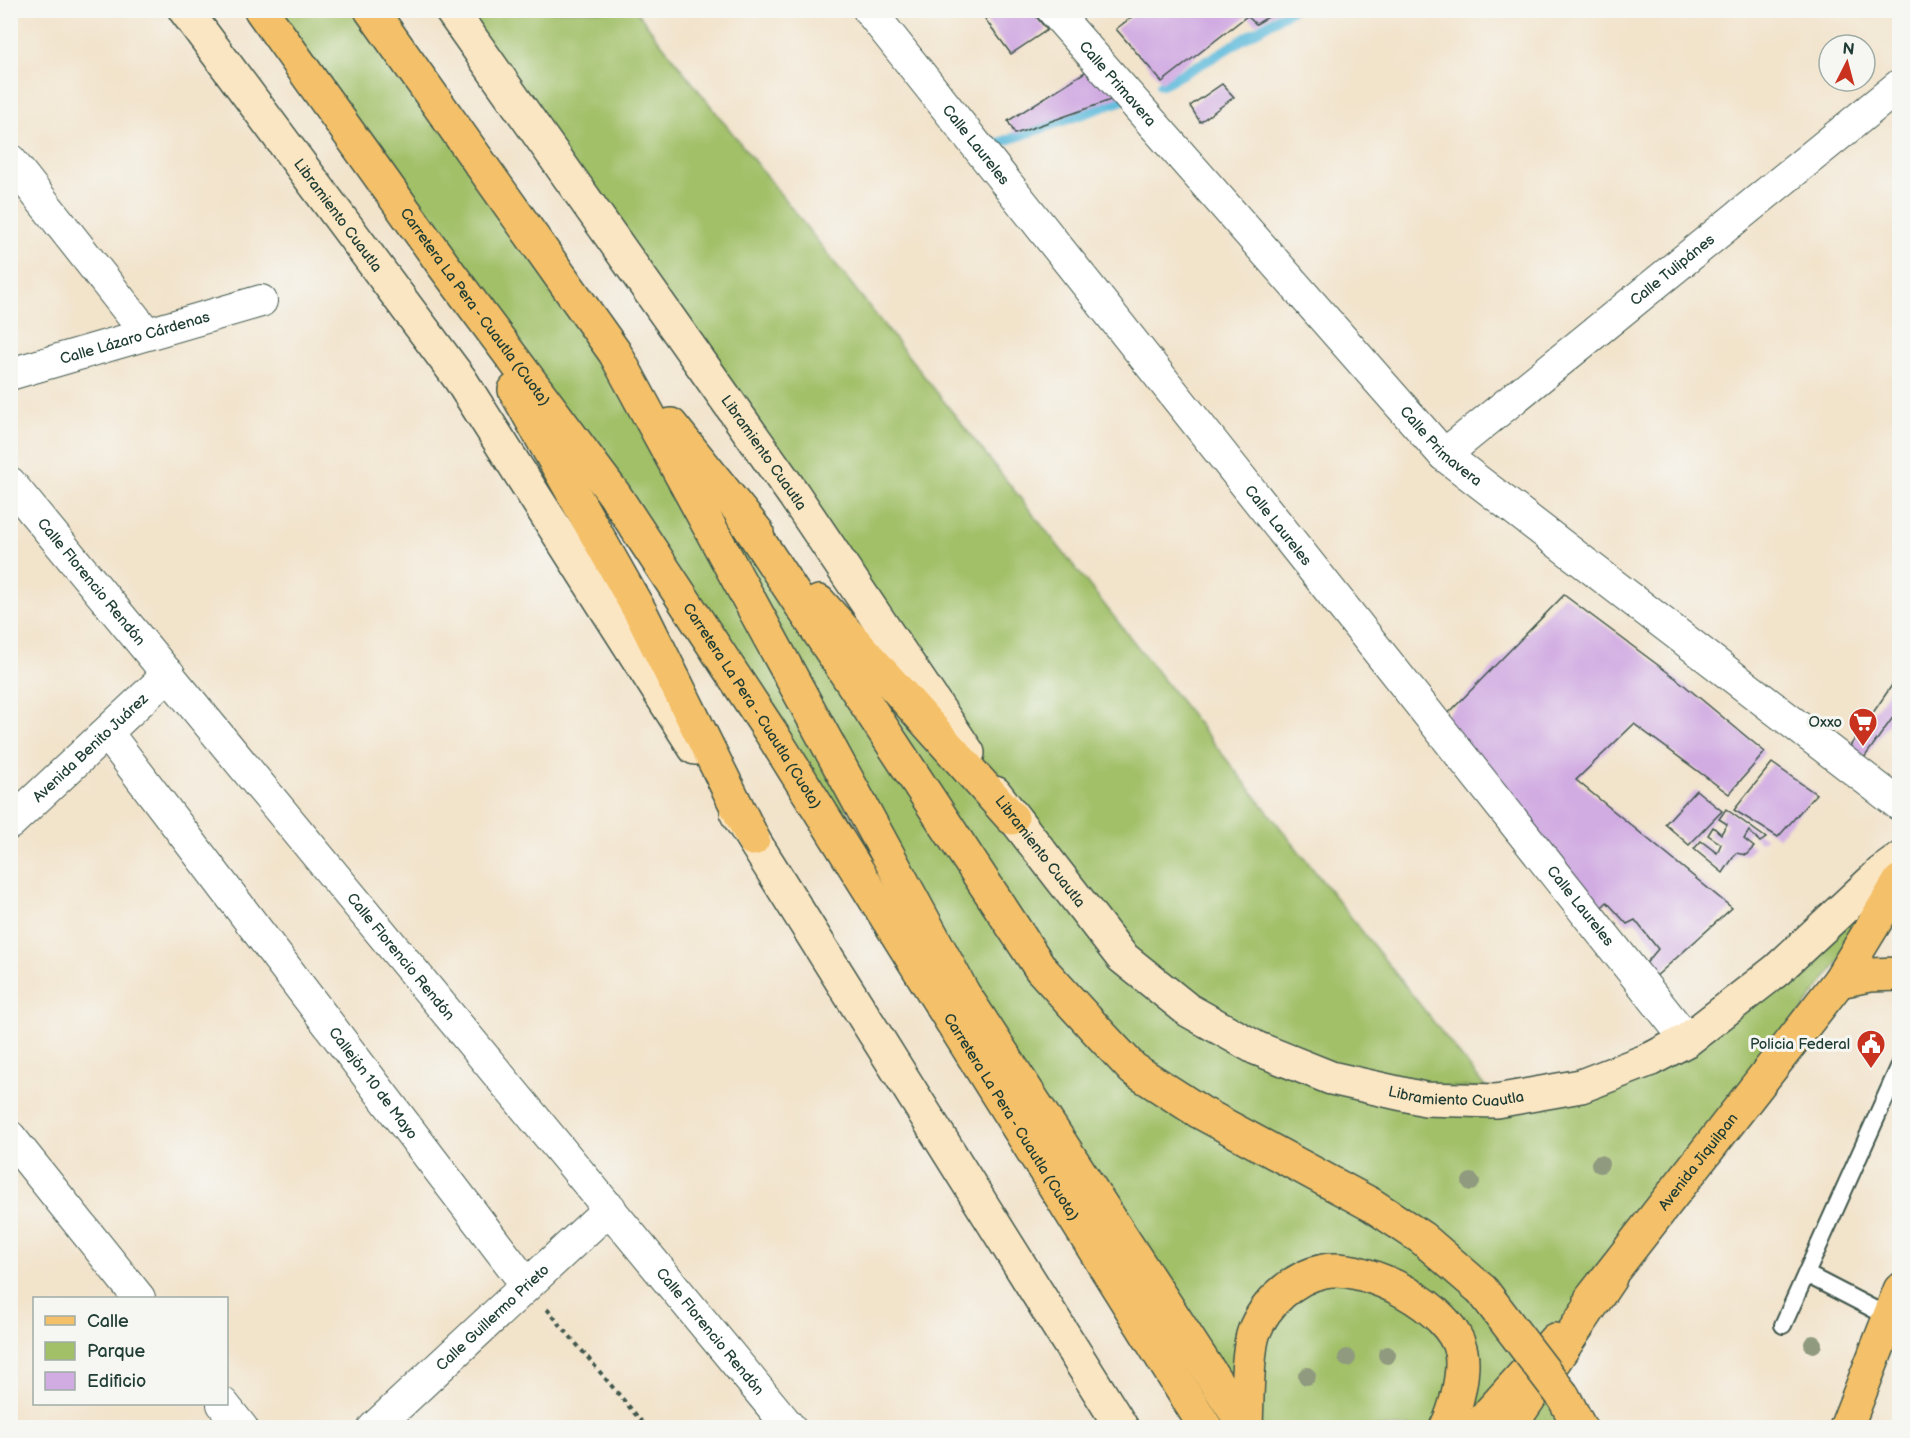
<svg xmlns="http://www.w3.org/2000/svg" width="1910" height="1438" viewBox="0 0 1910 1438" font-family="'Balsamiq Sans',sans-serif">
<rect width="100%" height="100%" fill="#f6f6f2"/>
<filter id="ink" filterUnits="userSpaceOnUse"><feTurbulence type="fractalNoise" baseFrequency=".0167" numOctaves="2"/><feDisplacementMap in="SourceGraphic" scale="12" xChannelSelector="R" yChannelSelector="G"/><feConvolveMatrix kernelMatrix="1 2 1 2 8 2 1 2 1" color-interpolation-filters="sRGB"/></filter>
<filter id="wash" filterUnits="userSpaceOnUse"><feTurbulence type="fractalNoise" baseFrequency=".008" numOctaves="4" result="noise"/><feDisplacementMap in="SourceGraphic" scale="24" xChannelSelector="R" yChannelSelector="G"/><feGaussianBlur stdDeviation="1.35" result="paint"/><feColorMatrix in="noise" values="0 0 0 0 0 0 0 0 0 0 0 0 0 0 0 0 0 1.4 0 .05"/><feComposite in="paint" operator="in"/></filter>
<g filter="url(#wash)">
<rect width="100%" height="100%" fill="#f2e3cb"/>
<path fill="#a1c068" stroke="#607e4e" stroke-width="1.5" d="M 261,11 L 371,11 L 615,353 L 923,961 Z
M 445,11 L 636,11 L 1496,1101 L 1331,1078 L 1122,957 Z
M 643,397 L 1122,962 L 1331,1083 L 1581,1091 L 1899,879 L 1606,1278 L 1473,1427 L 1251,1427 L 963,993 Z
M 1544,1376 L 1580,1428 L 1509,1428 Z"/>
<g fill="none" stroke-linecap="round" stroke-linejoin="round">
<path stroke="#5ebbdc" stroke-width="10" d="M 1161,85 L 1212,58 L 1291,10
M 993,145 L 1126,99"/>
</g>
<g id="blocks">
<path fill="#d1ace2" d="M 997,10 L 1031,10 L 1047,30 L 1011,54 L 985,19 Z
M 1141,10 L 1280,10 L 1256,24 L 1247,16 L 1162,82 L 1116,29 Z
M 1096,65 L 1122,96 L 1015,134 L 1008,121 Z
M 1222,84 L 1234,97 L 1200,122 L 1190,106 Z
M 1564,595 L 1678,680 L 1765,752 L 1729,794 L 1634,724 L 1576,780 L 1732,908 L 1654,978 L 1643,967 L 1658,949 L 1635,920 L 1627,924 L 1607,902 L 1597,912 L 1437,725 Z
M 1899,675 L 1899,709 L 1864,758 L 1850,746 Z
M 1772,763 L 1816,794 L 1778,837 L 1734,810 Z
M 1696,790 L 1722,811 L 1689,845 L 1665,824 Z
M 1726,809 L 1766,838 L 1760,842 L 1749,831 L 1744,839 L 1754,847 L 1746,855 L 1736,853 L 1723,873 L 1694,849 L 1701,841 L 1717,853 L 1721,844 L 1708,835 L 1713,827 L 1721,834 L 1727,824 L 1719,819 Z"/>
</g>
</g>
<g filter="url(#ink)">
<use href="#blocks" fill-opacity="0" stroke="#3f564b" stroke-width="1.5"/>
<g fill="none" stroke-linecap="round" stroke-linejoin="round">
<g stroke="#3f564b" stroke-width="20">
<path id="lane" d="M 1806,1274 L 1889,1317
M 1783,1325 L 1900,1065"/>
</g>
<g stroke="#3f564b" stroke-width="34">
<g id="street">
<path id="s1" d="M 869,10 L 1687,1040"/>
<path id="s2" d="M 1053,10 L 1444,455 L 1900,805"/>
<path d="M 10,160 L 147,334"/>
<path id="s3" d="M 10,374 L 261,301"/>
<path id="s4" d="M 1444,455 L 1900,85"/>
<path id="s5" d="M 10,483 L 790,1428"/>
<path id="s6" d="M 107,733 L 526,1284"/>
<path id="s7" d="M 10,823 L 169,674"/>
<path d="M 10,1137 L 139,1298"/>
<path d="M 223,1404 L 242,1428"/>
<path id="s8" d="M 374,1428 L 610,1208"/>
</g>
</g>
<g stroke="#3f564b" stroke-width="36">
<g id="secondary">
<path id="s9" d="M 185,10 L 460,379 L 695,748"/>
<path id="s10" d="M 451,10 L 794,495 L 968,753"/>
<path id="s11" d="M 995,793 L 1122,957 L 1188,1010 L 1256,1048 L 1331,1078 L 1425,1099 L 1496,1101 L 1581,1086 L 1651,1059 L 1687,1040 L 1777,970 L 1882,872 L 1900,859"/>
<path d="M 737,814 L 1122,1428"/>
</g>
</g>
<g stroke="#3f564b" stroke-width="36">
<g id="primary">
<path d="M 1839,981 L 1869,975 L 1900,974"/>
<path id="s12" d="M 1591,1299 L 1839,981 L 1900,881"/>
<path d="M 1476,1428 L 1555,1340"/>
<path d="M 1846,1428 L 1900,1290"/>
</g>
</g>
<g stroke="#3f564b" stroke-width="36">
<g id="highway">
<path id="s13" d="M 261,10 L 444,266 L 614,494 L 770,731 L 1206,1428"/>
<path d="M 371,10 L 615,353 L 963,993 L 1246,1428"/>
<path d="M 515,390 L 642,615 L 753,839"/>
<path d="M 671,425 L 757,532"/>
<path d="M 743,517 L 1041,969 L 1102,1036 L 1133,1069 L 1200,1112 L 1372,1205 L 1422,1238 L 1482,1290"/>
<path d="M 819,602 L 1012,818"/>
<path d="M 1563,1396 L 1580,1428"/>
<path d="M 1246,1427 C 1247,1405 1247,1350 1254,1332 C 1265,1303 1294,1277 1324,1271 C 1366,1263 1453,1308 1461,1352 C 1465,1372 1456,1410 1446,1428"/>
<path d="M 1509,1428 L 1610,1278"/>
</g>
</g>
<path stroke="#3f564b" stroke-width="4" stroke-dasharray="4.5 4.5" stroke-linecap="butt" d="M 547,1309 L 647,1428"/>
<use href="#lane" stroke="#fff" stroke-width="16"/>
<use href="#street" stroke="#fff" stroke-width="32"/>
<use href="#secondary" stroke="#fbe6c3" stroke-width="33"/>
<use href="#primary" stroke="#f4c16a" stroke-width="33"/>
<use href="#highway" stroke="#f4c16a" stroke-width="33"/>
<g stroke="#3f564b" stroke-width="36" stroke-linecap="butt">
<path id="highway-bridge" d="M 1482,1290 L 1563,1396"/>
</g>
<use href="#highway-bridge" stroke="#f4c16a" stroke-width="33"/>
</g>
<g fill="#909a7f">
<circle cx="1600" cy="1164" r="9"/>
<circle cx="1471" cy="1182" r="9"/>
<circle cx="1813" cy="1344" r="9"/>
<circle cx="1387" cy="1355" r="9"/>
<circle cx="1347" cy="1358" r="9"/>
<circle cx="1307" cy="1376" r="9"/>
</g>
</g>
<defs>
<g id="supermarket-pin" transform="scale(1.5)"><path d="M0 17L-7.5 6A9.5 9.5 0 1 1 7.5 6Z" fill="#c8321e" stroke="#f6f6f2"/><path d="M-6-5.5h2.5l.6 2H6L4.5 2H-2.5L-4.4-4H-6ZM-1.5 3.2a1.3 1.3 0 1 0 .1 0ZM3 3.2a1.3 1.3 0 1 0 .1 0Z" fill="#fff"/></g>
<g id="civic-pin" transform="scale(1.5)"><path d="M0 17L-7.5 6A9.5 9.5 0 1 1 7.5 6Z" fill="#c8321e" stroke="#f6f6f2"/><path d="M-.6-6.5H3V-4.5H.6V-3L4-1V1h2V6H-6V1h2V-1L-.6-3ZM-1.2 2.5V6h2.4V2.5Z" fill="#fff"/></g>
</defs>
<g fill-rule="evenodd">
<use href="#supermarket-pin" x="1863" y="722"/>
<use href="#civic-pin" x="1871" y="1044"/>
</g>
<g text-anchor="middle" stroke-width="6" stroke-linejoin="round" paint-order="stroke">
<g font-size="15" fill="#1f3d34" stroke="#f6f6f2">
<text dy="5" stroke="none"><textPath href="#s2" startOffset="98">Calle Primavera</textPath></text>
<text dy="5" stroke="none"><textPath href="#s1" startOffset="172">Calle Laureles</textPath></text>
<text dy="5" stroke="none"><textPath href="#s9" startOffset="256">Libramiento Cuautla</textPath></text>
<text dy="5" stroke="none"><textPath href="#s4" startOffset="294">Calle Tulipánes</textPath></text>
<text dy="5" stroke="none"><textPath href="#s13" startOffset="366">Carretera La Pera - Cuautla (Cuota)</textPath></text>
<text dy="5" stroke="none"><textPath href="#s3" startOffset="130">Calle Lázaro Cárdenas</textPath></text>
<text dy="5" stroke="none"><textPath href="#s2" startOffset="584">Calle Primavera</textPath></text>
<text dy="5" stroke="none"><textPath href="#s10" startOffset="542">Libramiento Cuautla</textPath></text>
<text dy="5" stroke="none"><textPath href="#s1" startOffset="658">Calle Laureles</textPath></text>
<text dy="5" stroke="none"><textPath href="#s5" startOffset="128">Calle Florencio Rendón</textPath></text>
<text dy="5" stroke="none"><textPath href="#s13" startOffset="852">Carretera La Pera - Cuautla (Cuota)</textPath></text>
<text dy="5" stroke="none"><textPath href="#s7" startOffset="110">Avenida Benito Juárez</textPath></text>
<text dy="5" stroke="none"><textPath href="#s11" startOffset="74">Libramiento Cuautla</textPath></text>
<text dy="5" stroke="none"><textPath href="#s1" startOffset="1144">Calle Laureles</textPath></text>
<text dy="5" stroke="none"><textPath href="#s5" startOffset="614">Calle Florencio Rendón</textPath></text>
<text dy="5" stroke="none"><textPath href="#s6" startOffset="440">Callejón 10 de Mayo</textPath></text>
<text dy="5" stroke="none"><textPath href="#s11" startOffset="578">Libramiento Cuautla</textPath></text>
<text dy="5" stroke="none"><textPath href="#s13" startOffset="1338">Carretera La Pera - Cuautla (Cuota)</textPath></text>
<text dy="5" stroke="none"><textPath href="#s12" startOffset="174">Avenida Jiquilpan</textPath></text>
<text dy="5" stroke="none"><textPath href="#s8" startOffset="162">Calle Guillermo Prieto</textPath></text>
<text dy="5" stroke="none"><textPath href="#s5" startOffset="1100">Calle Florencio Rendón</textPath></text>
</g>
<g font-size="15" fill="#1f3d34" stroke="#f6f6f2" text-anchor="end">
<text x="1842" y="727">Oxxo</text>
<text x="1850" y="1049">Policia Federal</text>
</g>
</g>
<rect width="1910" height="1438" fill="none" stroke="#f6f6f2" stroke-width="36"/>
<rect x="33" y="1297" width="195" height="108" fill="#f6f6f2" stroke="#a0aca6" stroke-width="1.5"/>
<rect x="45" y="1316" width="30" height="9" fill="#f4c16a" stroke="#a0aca6" stroke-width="1.5"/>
<text x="87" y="1327" font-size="18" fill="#1f3d34">Calle</text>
<rect x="45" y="1342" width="30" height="18" fill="#a1c068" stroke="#a0aca6" stroke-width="1.5"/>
<text x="87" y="1357" font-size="18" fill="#1f3d34">Parque</text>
<rect x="45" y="1372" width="30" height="18" fill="#d1ace2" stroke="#a0aca6" stroke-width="1.5"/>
<text x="87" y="1387" font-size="18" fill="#1f3d34">Edificio</text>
<g transform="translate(1847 63) rotate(6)"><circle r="28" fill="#f6f6f2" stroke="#a0aca6" stroke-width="1.5"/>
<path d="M0-4.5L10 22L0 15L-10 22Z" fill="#c8321e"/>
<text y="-9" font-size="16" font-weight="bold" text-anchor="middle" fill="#1f3d34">N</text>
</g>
</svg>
